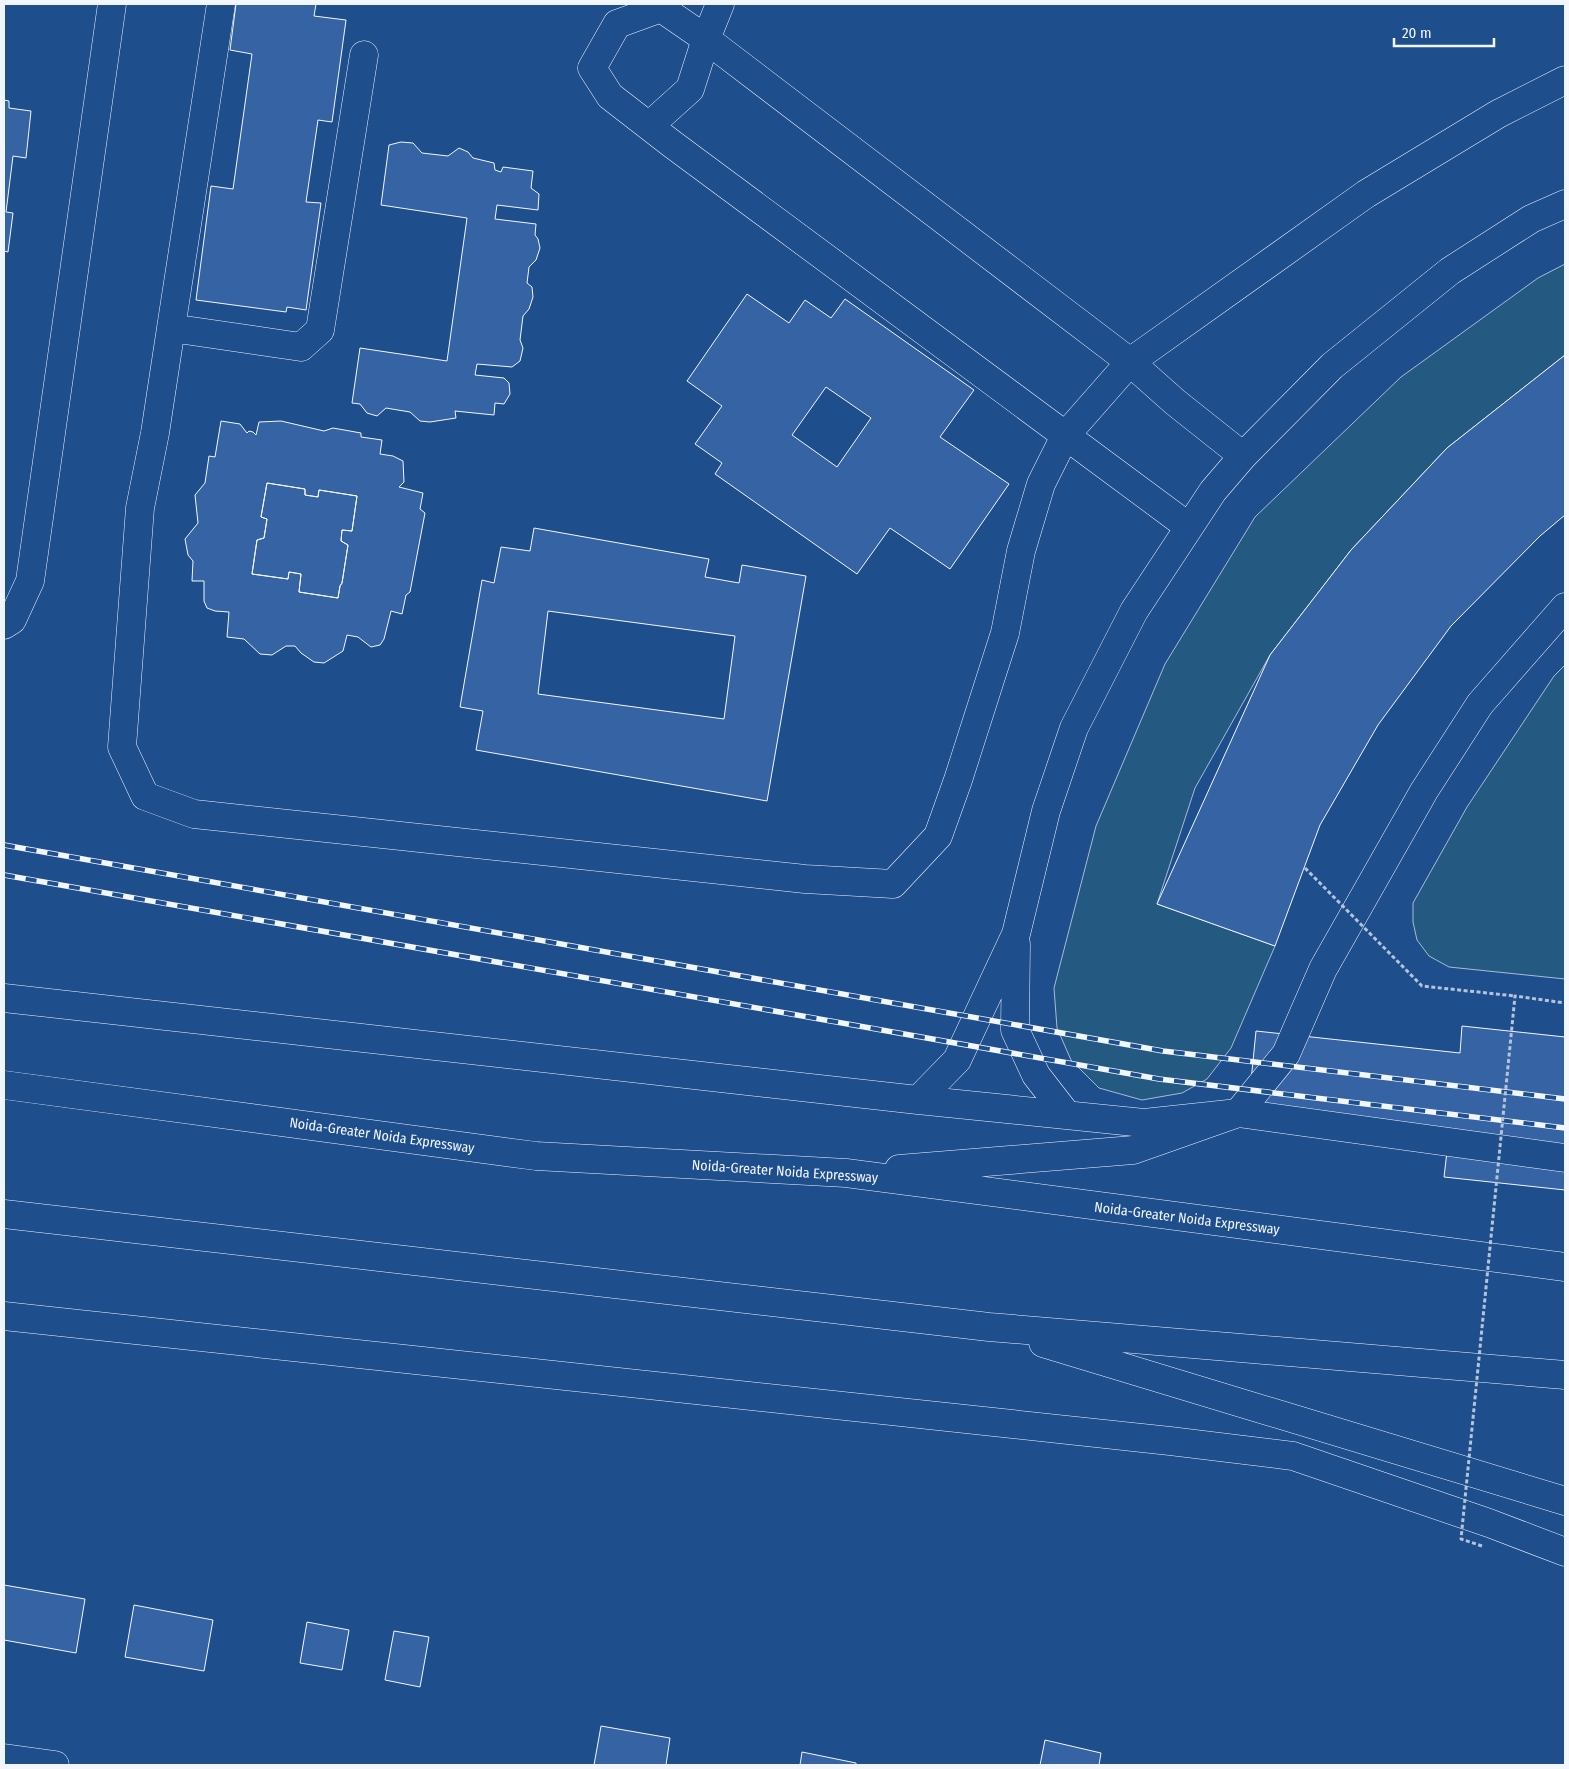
<svg xmlns="http://www.w3.org/2000/svg" width="1569" height="1769" viewBox="0 0 1569 1769" font-family="'Fira Sans Condensed',sans-serif">
<rect width="100%" height="100%" fill="#1f4e8c"/>
<path fill="#245a82" stroke="#a8bbd7" d="M 1565,264 L 1565,355 L 1447,448 L 1351,550 L 1270,655 L 1195,788 L 1157,904 L 1275,946 L 1231,1048 L 1207,1079 L 1182,1093 L 1142,1100 L 1099,1088 L 1071,1060 L 1057,1028 L 1054,988 L 1096,826 L 1165,664 L 1255,517 L 1401,377 L 1538,278 Z
M 1565,665 L 1565,979 L 1449,967 L 1429,956 L 1417,940 L 1413,922 L 1413,903 L 1467,807 L 1554,676 Z"/>
<path fill="#3563a3" stroke="#f2f6ff" fill-rule="evenodd" d="M 236,4 L 316,4 L 314,16 L 346,20 L 332,122 L 318,120 L 306,202 L 321,203 L 306,310 L 287,307 L 286,312 L 196,300 L 211,186 L 233,189 L 252,54 L 230,50 Z
M 4,100 L 9,101 L 9,108 L 31,111 L 26,158 L 13,156 L 6,212 L 13,213 L 8,252 L 4,251 Z
M 401,142 L 413,143 L 422,153 L 448,156 L 459,148 L 468,152 L 473,158 L 494,163 L 495,170 L 501,172 L 503,167 L 533,171 L 531,188 L 539,194 L 538,210 L 497,205 L 495,219 L 536,224 L 535,235 L 538,239 L 540,248 L 536,260 L 529,267 L 527,283 L 532,287 L 533,297 L 529,309 L 523,316 L 520,340 L 523,348 L 520,361 L 512,367 L 477,364 L 475,375 L 504,378 L 509,383 L 510,394 L 504,404 L 495,403 L 494,415 L 455,411 L 456,418 L 430,422 L 420,421 L 410,412 L 386,408 L 377,416 L 367,413 L 360,404 L 352,403 L 360,348 L 447,361 L 467,218 L 381,205 L 389,145 Z
M 747,294 L 789,323 L 805,300 L 831,318 L 845,299 L 974,390 L 940,437 L 1009,484 L 950,569 L 890,528 L 857,574 L 715,474 L 722,463 L 695,444 L 722,406 L 687,381 ZM 826,387 L 871,418 L 837,467 L 792,435 Z
M 1565,355 L 1565,515 L 1540,536 L 1451,626 L 1378,725 L 1320,825 L 1275,946 L 1157,904 L 1270,655 L 1351,550 L 1447,448 Z
M 221,421 L 240,424 L 247,433 L 249,431 L 253,432 L 256,435 L 259,422 L 281,421 L 324,431 L 333,428 L 361,433 L 361,437 L 382,440 L 380,454 L 393,456 L 403,461 L 404,482 L 399,487 L 423,493 L 420,509 L 425,513 L 410,592 L 406,595 L 402,614 L 391,611 L 384,639 L 380,645 L 371,647 L 358,637 L 347,635 L 343,651 L 324,663 L 314,662 L 301,653 L 295,646 L 286,646 L 272,655 L 260,654 L 244,639 L 227,637 L 229,612 L 215,611 L 207,608 L 204,601 L 204,581 L 192,581 L 193,561 L 188,555 L 185,539 L 198,523 L 195,495 L 205,483 L 209,456 L 215,457 ZM 267,483 L 305,489 L 305,495 L 318,497 L 319,490 L 357,496 L 352,531 L 342,530 L 341,541 L 348,545 L 342,583 L 340,586 L 338,598 L 299,592 L 301,574 L 289,572 L 288,579 L 252,574 L 257,540 L 264,538 L 267,519 L 261,517 Z
M 267,483 L 305,489 L 305,495 L 318,497 L 319,490 L 357,496 L 352,531 L 342,530 L 341,541 L 348,545 L 342,583 L 340,586 L 338,598 L 299,592 L 301,574 L 289,572 L 288,579 L 252,574 L 257,540 L 264,538 L 267,519 L 261,517 Z
M 534,528 L 709,559 L 705,577 L 739,583 L 742,565 L 806,576 L 767,801 L 476,750 L 483,711 L 460,707 L 482,580 L 494,583 L 501,547 L 530,551 ZM 548,611 L 735,636 L 724,719 L 538,694 Z
M 1462,1026 L 1565,1037 L 1565,1190 L 1444,1177 L 1448,1143 L 1247,1121 L 1256,1031 L 1460,1053 Z
M 4,1585 L 85,1599 L 76,1653 L 4,1640 Z
M 134,1605 L 213,1620 L 204,1671 L 125,1657 Z
M 307,1622 L 349,1630 L 342,1670 L 300,1663 Z
M 394,1631 L 429,1637 L 420,1687 L 385,1680 Z
M 601,1726 L 670,1738 L 666,1765 L 594,1765 Z
M 1045,1740 L 1101,1753 L 1099,1765 L 1040,1765 Z
M 802,1752 L 856,1763 L 856,1765 L 800,1765 Z"/>
<g fill="none" stroke-linecap="round" stroke-linejoin="round">
<g stroke="#f2f6ff" stroke-width="29">
<path id="minor" d="M 364,55 L 320,330 L 301,347 L 171,328 L 155,433 L 140,508 L 122,747 L 145,796 L 194,814 L 805,879 L 893,884 L 938,836 L 958,780 L 1005,633 L 1021,551 L 1041,484 L 1065,436 L 1130,362 L 1366,194 L 1498,114 L 1565,80
M 649,126 L 690,89 L 706,39 L 720,4
M 171,328 L 221,4
M 1189,527 L 672,144 L 610,96 L 592,68 L 617,24 L 661,8 L 706,39 L 1130,362 L 1175,402 L 1243,456
M 4,625 L 12,620 L 30,581 L 112,4
M 1016,944 L 1015,1030 L 1036,1075 L 1067,1115
M 4,998 L 918,1100 L 1144,1123 L 1238,1113 L 1286,1054 L 1323,969 L 1424,791 L 1480,704 L 1565,607
M 918,1100 L 957,1060 L 1016,934 L 1046,811 L 1074,728 L 1134,611 L 1213,491 L 1243,456 L 1332,366 L 1450,271 L 1531,219 L 1565,204
M 4,1316 L 1170,1441 L 1293,1456 L 1489,1523 L 1565,1552
M 4,1758 L 55,1765"/>
</g>
<g stroke="#f2f6ff" stroke-width="29">
<path id="highway" d="M 4,1085 L 536,1156 L 846,1173 L 1565,1267
M 899,1169 L 1133,1150 L 1238,1113 L 1565,1158
M 4,1214 L 989,1327 L 1565,1375
M 1043,1343 L 1565,1501"/>
</g>
<use href="#minor" stroke="#1f4e8c" stroke-width="28"/>
<use href="#highway" stroke="#1f4e8c" stroke-width="28"/>
<g stroke="#f2f6ff" stroke-width="5.5">
<path id="rail" d="M 4,845 L 1163,1051 L 1565,1099
M 4,875 L 1159,1079 L 1565,1128"/>
</g>
<use href="#rail" stroke="#1f4e8c" stroke-width="4" stroke-dasharray="11" stroke-linecap="butt"/>
<path stroke="#b3c4dc" stroke-width="3" stroke-dasharray="4 2.5" stroke-linecap="butt" d="M 1305,868 L 1422,986 L 1515,996
M 1482,1546 L 1461,1539 L 1515,996 L 1565,1003"/>
</g>
<g text-anchor="middle" stroke-width="4" stroke-linejoin="round" paint-order="stroke">
<g font-size="14" fill="#f2f6ff" stroke="#1f4e8c">
<text transform="translate(382 1135) rotate(8)" y="5">Noida-Greater Noida Expressway</text>
<text transform="translate(785 1171) rotate(4)" y="5">Noida-Greater Noida Expressway</text>
<text transform="translate(1187 1218) rotate(7)" y="5">Noida-Greater Noida Expressway</text>
</g>
</g>
<rect width="1569" height="1769" fill="none" stroke="#f2f6ff" stroke-width="10"/>
<path d="M1394 38v8h100v-8" fill="none" stroke="#f2f6ff" stroke-width="2.5"/>
<text x="1402" y="38" font-size="15" fill="#f2f6ff" stroke="#1f4e8c" stroke-width="4" paint-order="stroke">20 m</text>
</svg>
